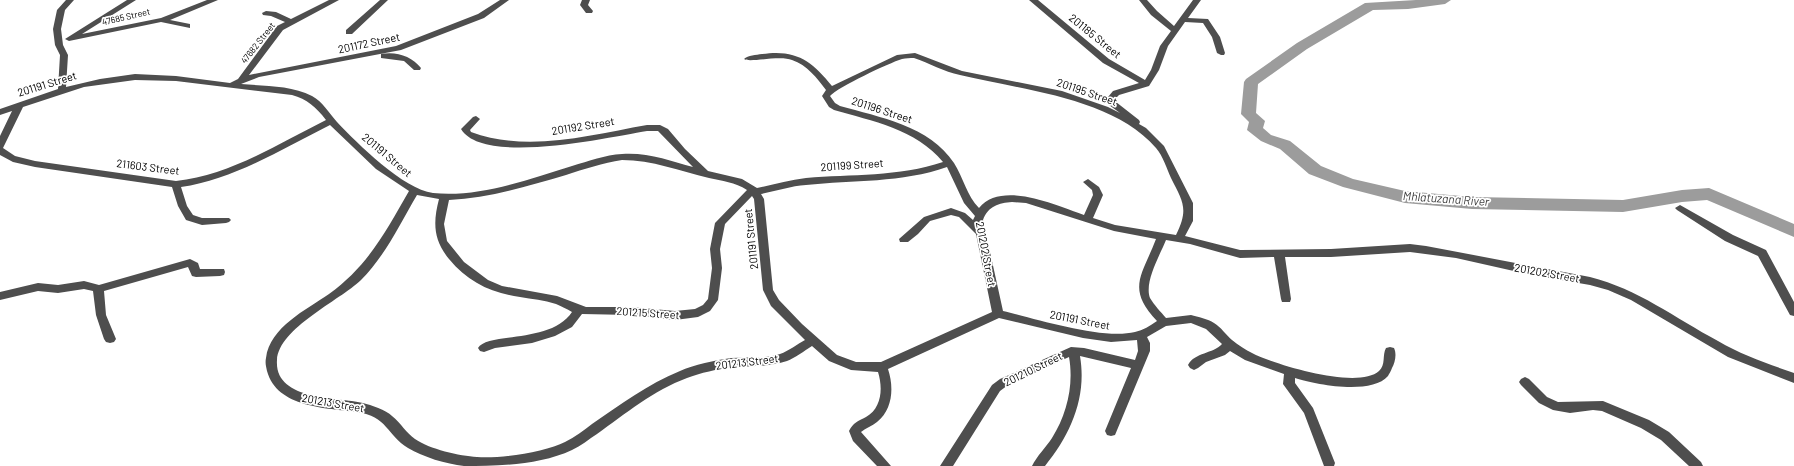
<svg xmlns="http://www.w3.org/2000/svg" width="1794" height="466" viewBox="0 0 1794 466" font-family="Barlow,sans-serif">
<rect width="100%" height="100%" fill="#fff"/>
<g fill="none" stroke-linecap="round" stroke-linejoin="round">
<path fill="#9c9c9c" fill-rule="evenodd" d="M 1416,0 L 1451,0 L 1445,4 L 1408,9 L 1373,10 L 1307,49 L 1258,84 L 1256,113 L 1265,121 L 1263,128 L 1271,135 L 1290,141 L 1321,166 L 1353,179 L 1405,191 L 1472,197 L 1623,200 L 1682,190 L 1709,188 L 1794,224 L 1794,237 L 1707,200 L 1682,202 L 1623,212 L 1472,209 L 1405,203 L 1343,187 L 1309,174 L 1280,149 L 1261,141 L 1247,130 L 1249,122 L 1241,114 L 1244,82 L 1246,79 L 1297,43 L 1365,3 Z"/>
<path fill="#4e4e4e" fill-rule="evenodd" d="M 66,0 L 74,0 L 65,10 L 61,29 L 63,45 L 68,55 L 66,87 L 100,79 L 135,74 L 176,76 L 230,83 L 238,79 L 277,26 L 285,22 L 271,16 L 263,15 L 262,13 L 266,11 L 276,12 L 291,19 L 329,0 L 339,0 L 283,30 L 249,75 L 396,46 L 478,14 L 500,0 L 509,0 L 484,18 L 401,50 L 259,77 L 241,84 C 264,86 291,85 312,96 C 323,102 329,113 337,122 C 358,144 403,189 433,193 C 478,198 530,179 572,166 C 589,161 605,155 622,154 C 647,152 671,161 693,167 L 658,131 L 647,131 C 610,137 483,166 461,129 L 473,117 L 476,116 L 480,119 L 470,130 L 471,132 C 528,153 590,135 647,125 L 660,125 L 668,129 L 685,149 L 708,171 L 742,179 L 757,188 C 773,185 789,180 806,178 C 851,174 899,177 943,162 C 916,129 872,121 834,110 L 829,107 L 822,96 L 826,90 C 817,78 807,65 792,60 C 780,55 749,63 744,59 C 748,55 756,55 762,54 C 796,49 812,61 832,86 L 897,55 L 915,53 L 962,71 L 1062,91 L 1108,107 L 1120,113 L 1109,105 L 1108,97 L 1113,91 L 1139,83 L 1103,63 L 1029,0 L 1038,0 L 1109,59 L 1145,80 L 1151,70 L 1160,46 L 1171,31 L 1151,15 L 1139,0 L 1147,0 L 1157,11 L 1174,26 L 1193,0 L 1201,0 L 1188,18 L 1208,19 L 1220,37 L 1225,53 L 1224,55 L 1221,55 L 1217,53 L 1212,37 L 1203,23 L 1185,22 L 1168,46 L 1159,70 L 1149,86 L 1119,95 L 1116,98 L 1116,102 L 1139,120 L 1140,122 L 1139,124 L 1146,128 L 1164,146 L 1193,203 L 1193,221 L 1185,236 L 1240,250 L 1331,249 L 1410,244 L 1426,246 L 1590,277 C 1638,289 1675,318 1718,341 C 1742,355 1768,364 1794,373 L 1794,383 L 1728,357 L 1631,300 L 1608,290 L 1590,285 L 1532,275 L 1456,258 L 1410,252 L 1331,257 L 1285,257 L 1291,299 L 1290,302 L 1282,302 L 1281,299 L 1274,257 L 1240,258 L 1190,244 L 1166,240 C 1160,255 1144,282 1150,298 C 1154,305 1161,312 1166,318 L 1191,315 C 1198,317 1208,319 1214,323 C 1221,327 1226,335 1232,340 C 1238,345 1246,350 1252,353 C 1275,365 1358,390 1379,371 C 1386,365 1382,355 1386,348 L 1390,347 L 1394,348 C 1397,354 1395,363 1392,368 C 1391,371 1389,374 1388,376 C 1372,395 1316,385 1295,378 L 1295,383 L 1313,408 L 1335,463 L 1334,466 L 1324,466 L 1304,413 L 1283,384 L 1284,374 L 1245,360 L 1230,351 L 1225,355 L 1206,362 L 1198,368 L 1194,370 L 1190,368 L 1188,365 C 1195,352 1213,354 1222,344 L 1206,329 L 1191,323 L 1166,326 L 1147,337 L 1150,343 L 1150,351 L 1115,435 L 1111,436 L 1107,435 L 1105,431 L 1131,368 L 1080,356 C 1087,397 1071,434 1045,466 L 1032,466 C 1037,456 1046,447 1052,438 C 1067,414 1074,385 1069,357 L 1008,385 L 1000,391 L 953,466 L 940,466 L 992,385 L 1000,379 L 1071,347 L 1084,348 L 1135,360 L 1138,351 L 1137,340 L 1111,342 L 1083,338 L 999,318 L 888,369 C 894,387 893,409 877,422 C 872,426 866,428 861,432 L 891,466 L 877,466 L 853,441 L 849,431 C 853,423 858,421 866,417 C 882,408 883,388 878,372 L 851,370 L 829,361 L 812,346 C 804,351 795,358 787,361 C 769,367 750,366 732,367 C 718,369 700,373 687,378 C 654,390 625,414 597,434 C 589,439 581,446 572,450 C 540,465 499,466 464,466 C 446,464 423,457 408,448 C 387,435 387,416 357,412 C 327,408 277,408 267,371 C 266,366 265,363 266,358 C 270,327 306,310 329,294 C 368,266 386,231 409,191 L 376,169 L 330,125 C 284,148 233,180 181,187 L 187,206 L 193,215 L 202,218 L 229,218 L 231,220 L 229,222 L 226,223 L 202,225 L 186,220 L 178,206 L 172,187 L 35,167 L 13,162 L 0,155 L 0,136 L 12,111 L 0,115 L 0,109 L 58,89 L 60,55 L 55,45 L 53,29 L 57,10 ZM 914,58 C 929,63 944,72 960,75 C 1021,90 1112,97 1156,148 C 1163,156 1167,169 1171,178 C 1183,202 1189,209 1176,235 L 1115,225 L 1093,218 L 1103,195 L 1099,187 L 1088,179 L 1083,182 L 1092,190 L 1093,195 L 1084,215 C 1057,206 1002,180 979,208 C 967,196 963,177 954,163 C 930,126 879,117 840,106 L 835,103 L 830,96 C 838,87 889,63 902,59 C 906,58 910,58 914,58 ZM 135,80 L 176,81 L 292,95 C 307,99 316,107 326,120 C 278,144 230,175 176,181 L 35,161 L 15,156 L 3,148 L 23,107 L 84,87 ZM 622,160 C 652,160 680,171 709,178 C 722,181 735,182 747,190 L 715,223 L 710,249 L 712,268 L 708,299 L 703,305 L 695,309 L 675,311 L 631,307 L 586,307 L 557,296 L 502,286 L 488,280 L 464,262 L 447,241 L 444,224 L 449,200 C 489,198 528,186 566,175 C 584,169 603,163 622,160 ZM 947,167 L 964,203 L 975,216 L 973,220 L 965,213 L 951,208 L 924,217 L 899,239 L 900,242 L 908,242 L 918,234 L 930,221 L 951,215 L 959,217 L 976,234 L 992,312 L 881,362 L 856,362 L 837,355 L 802,324 L 779,300 L 773,290 L 764,199 L 761,194 C 776,191 791,186 806,185 C 853,180 902,183 947,167 ZM 417,195 L 439,199 C 433,222 433,240 449,259 C 468,282 491,293 520,297 C 532,299 544,300 556,304 C 561,306 567,309 572,312 C 551,344 487,332 478,348 L 480,351 L 484,352 L 495,348 L 532,343 L 555,336 L 572,327 L 582,314 L 631,315 L 675,320 L 698,317 L 710,311 L 718,300 L 722,268 L 720,249 L 725,224 L 752,196 L 754,199 L 763,290 L 771,306 L 805,340 C 797,344 789,351 780,354 C 765,359 747,357 731,358 C 716,360 693,365 680,371 C 648,384 620,405 592,424 C 584,430 575,437 565,442 C 546,452 499,459 477,457 C 460,456 429,449 415,439 C 406,433 401,423 392,416 C 386,410 371,405 363,403 C 337,397 274,401 277,360 C 279,328 339,301 361,280 C 385,256 400,224 417,195 ZM 1012,202 L 1026,203 L 1114,231 L 1156,239 C 1142,276 1126,288 1157,321 C 1150,326 1143,330 1135,332 C 1102,340 1037,319 1003,311 L 983,220 C 988,206 999,203 1012,202 Z
M 127,0 L 136,0 L 82,34 L 161,18 L 207,0 L 218,0 L 170,20 L 190,24 L 190,28 L 161,22 L 69,41 L 65,39 Z
M 380,0 L 388,0 L 352,34 L 346,34 L 346,30 Z
M 582,0 L 590,0 L 588,5 L 593,11 L 592,13 L 586,13 L 580,5 Z
M 381,54 C 396,51 412,56 421,68 L 420,70 L 414,70 L 404,61 L 381,58 Z
M 1680,205 L 1733,235 L 1766,250 L 1794,302 L 1794,316 L 1790,315 L 1758,256 L 1725,241 L 1677,210 L 1675,208 Z
M 190,259 L 198,263 L 200,269 L 224,269 L 225,272 L 224,275 L 220,276 L 196,277 L 192,276 L 188,267 L 104,291 L 106,315 L 116,339 L 114,342 L 110,343 L 106,342 L 104,339 L 96,315 L 93,291 L 84,289 L 58,293 L 38,291 L 0,300 L 0,292 L 38,283 L 58,285 L 84,281 L 99,285 Z
M 1525,377 L 1529,379 L 1547,397 L 1558,402 L 1603,401 L 1649,420 L 1669,432 L 1701,462 L 1703,466 L 1689,466 L 1661,440 L 1641,428 L 1602,411 L 1593,410 L 1570,413 L 1553,410 L 1539,403 L 1521,385 L 1519,382 L 1521,379 Z"/>
</g>
<g text-anchor="middle" stroke-width="3.5" stroke-linejoin="round" paint-order="stroke">
<g font-size="9" fill="#000" stroke="#fff">
<text transform="translate(126 17) rotate(-13)" y="3">47685 Street</text>
<text transform="translate(258 43) rotate(-52)" y="3">47682 Street</text>
</g>
<g font-size="11" fill="#000" stroke="#fff">
<text transform="translate(1095 36) rotate(39)" y="4">201185 Street</text>
<text transform="translate(369 43) rotate(-12)" y="4">201172 Street</text>
<text transform="translate(47 84) rotate(-17)" y="4">201191 Street</text>
<text transform="translate(1087 92) rotate(19)" y="4">201195 Street</text>
<text transform="translate(882 110) rotate(18)" y="4">201196 Street</text>
<text transform="translate(583 126) rotate(-9)" y="4">201192 Street</text>
<text transform="translate(387 155) rotate(40)" y="4">201191 Street</text>
<text transform="translate(852 165) rotate(-4)" y="4">201199 Street</text>
<text transform="translate(148 167) rotate(7)" y="4">211603 Street</text>
<text transform="translate(751 239) rotate(-96)" y="4">201191 Street</text>
<text transform="translate(986 254) rotate(79)" y="4">201202 Street</text>
<text transform="translate(1547 273) rotate(10)" y="4">201202 Street</text>
<text transform="translate(648 313) rotate(4)" y="4">201215 Street</text>
<text transform="translate(1080 320) rotate(11)" y="4">201191 Street</text>
<text transform="translate(747 362) rotate(-7)" y="4">201213 Street</text>
<text transform="translate(1033 369) rotate(-26)" y="4">201210 Street</text>
<text transform="translate(333 403) rotate(10)" y="4">201213 Street</text>
</g>
<g font-size="12" font-style="italic" fill="#3d3d3d" stroke="#fff">
<text transform="translate(1446 199) rotate(4)" y="4">Mhlatuzana River</text>
</g>
</g>
</svg>
